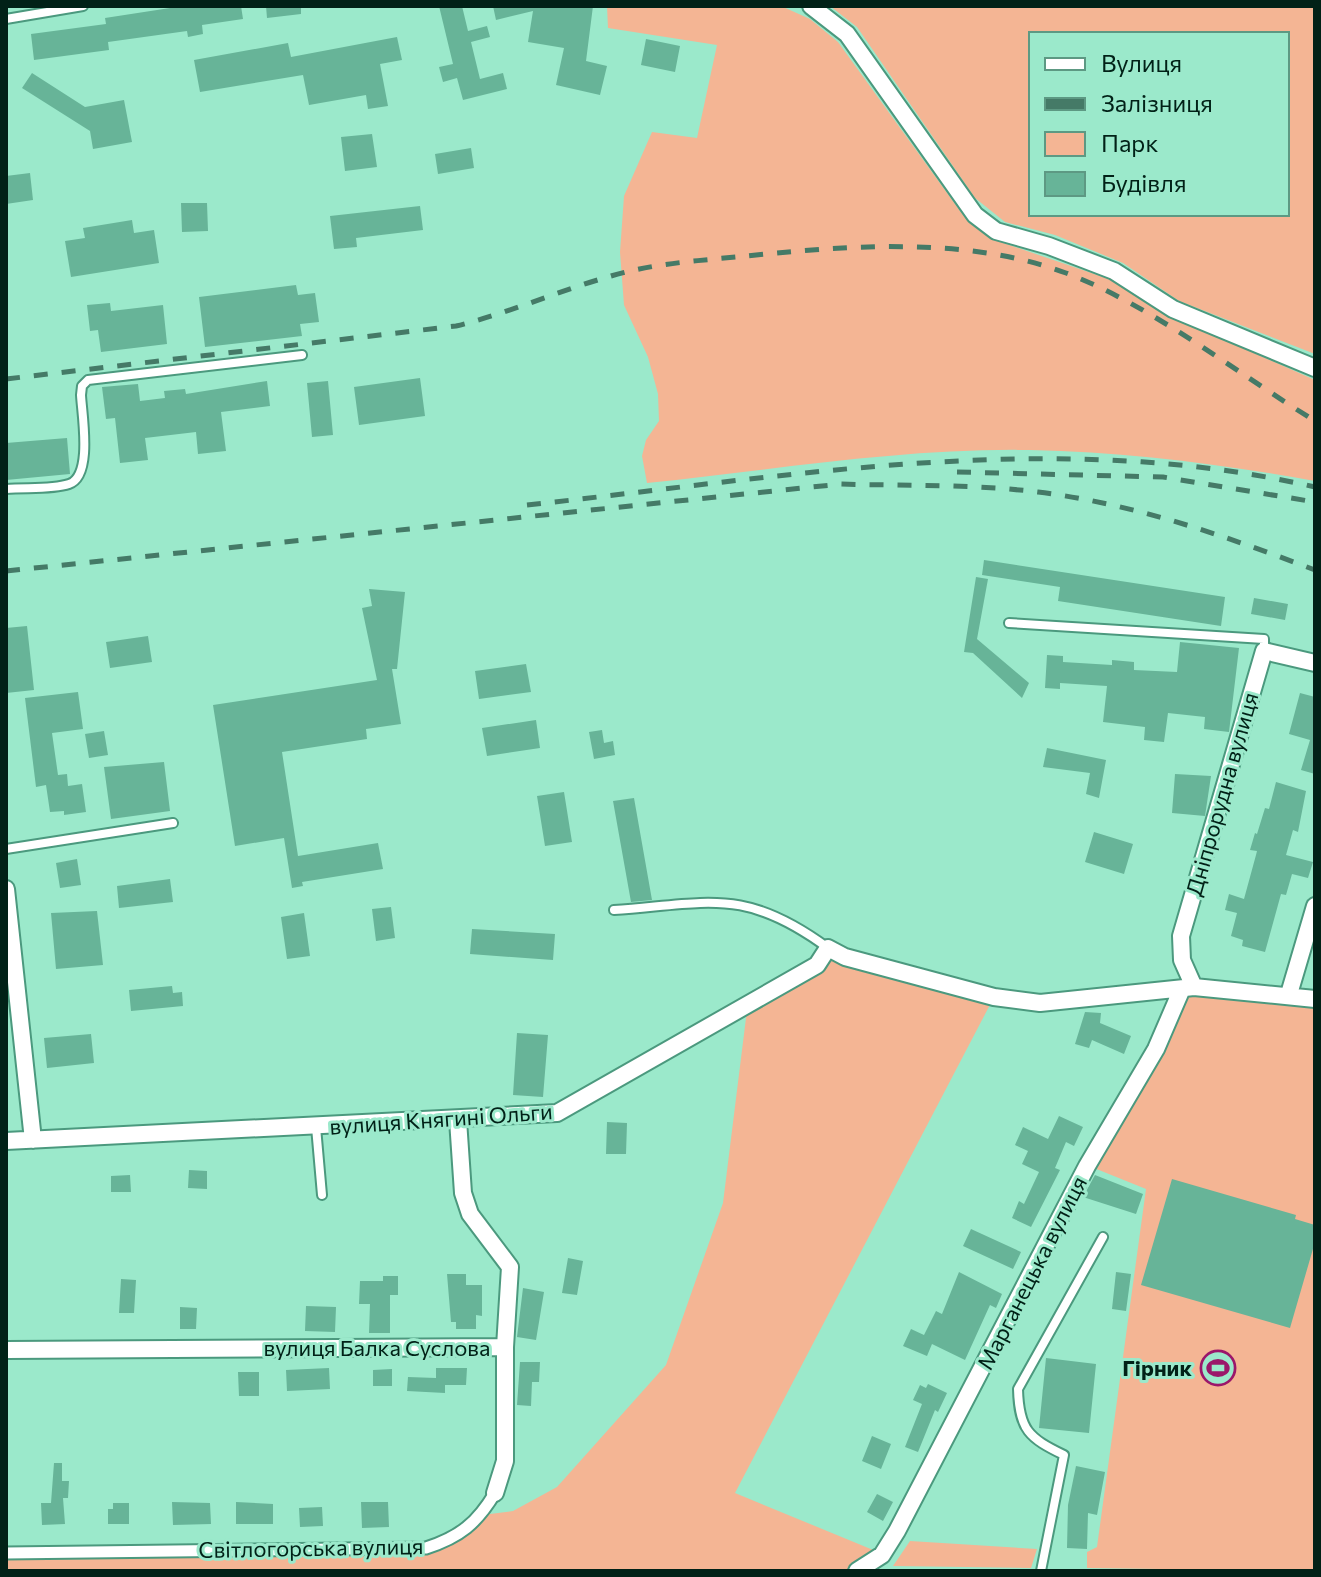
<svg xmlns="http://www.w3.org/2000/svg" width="1321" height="1577" viewBox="0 0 1321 1577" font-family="Commissioner,sans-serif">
<rect width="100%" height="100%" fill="#9be9cb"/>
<path fill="#f4b594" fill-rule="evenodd" d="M 607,6 L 781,6 L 810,19 L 838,42 L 963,215 L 989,238 L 1109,279 L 1164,313 L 1315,380 L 1315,481 C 1221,464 1126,452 1030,450 C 903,448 774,470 647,483 L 642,456 L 646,440 L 659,421 L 658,394 L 648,357 L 624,305 L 620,252 L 624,196 L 652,132 L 697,138 L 717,45 L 608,28 Z
M 830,6 L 1315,6 L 1315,354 L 1179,301 L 1123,263 L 1055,235 L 1005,222 L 975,198 L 857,27 ZM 1031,34 L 1287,34 L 1287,214 L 1031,214 Z
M 828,948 L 994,997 L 735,1493 L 878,1552 L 857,1571 L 6,1571 L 6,1553 L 426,1548 L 482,1515 L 513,1511 L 557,1487 L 666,1365 L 723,1203 L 748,1002 Z
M 1201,991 L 1315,1004 L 1315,1571 L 1087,1568 L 1087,1552 L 1097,1547 L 1146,1189 L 1094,1168 L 1185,996 Z
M 910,1541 L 1037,1549 L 1031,1568 L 893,1566 Z"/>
<path fill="#67b498" d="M 183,6 L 241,6 L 243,19 L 202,25 L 203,34 L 188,37 L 187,31 L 108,42 L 109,50 L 34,60 L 31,34 L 106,24 L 105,18 Z
M 266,6 L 301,6 L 301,14 L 267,18 Z
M 439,6 L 462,6 L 468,31 L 487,26 L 490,37 L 471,42 L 480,79 L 503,73 L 507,89 L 463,100 L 457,78 L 443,82 L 439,67 L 453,64 Z
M 493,6 L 593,6 L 586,61 L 607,66 L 600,95 L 556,85 L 564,48 L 528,42 L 533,11 L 496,20 Z
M 397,37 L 402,60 L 380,64 L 388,106 L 368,109 L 366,95 L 309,105 L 303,75 L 200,92 L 194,60 L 288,43 L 291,57 Z
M 646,39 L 680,46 L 675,72 L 641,65 Z
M 32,73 L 85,107 L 124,100 L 132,142 L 93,149 L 90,131 L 22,88 Z
M 372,134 L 377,167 L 345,171 L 341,137 Z
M 471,148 L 474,168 L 438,174 L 435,154 Z
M 30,173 L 33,200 L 6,204 L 6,176 Z
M 181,203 L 207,203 L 208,231 L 182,232 Z
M 420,206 L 423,230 L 356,238 L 357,247 L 334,249 L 330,216 Z
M 132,220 L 134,233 L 154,230 L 159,263 L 71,277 L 65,241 L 85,238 L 83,228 Z
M 296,285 L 298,295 L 315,293 L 319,322 L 300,324 L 302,336 L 205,347 L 199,297 Z
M 110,303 L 111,311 L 163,305 L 167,344 L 101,352 L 98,330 L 90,331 L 87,305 Z
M 420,378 L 425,416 L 359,425 L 354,387 Z
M 267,381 L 270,406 L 221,412 L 226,451 L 198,454 L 196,432 L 145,438 L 148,460 L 120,463 L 115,418 L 106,419 L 102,387 L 138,384 L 140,401 L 165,398 L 164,391 L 185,389 L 186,394 Z
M 328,381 L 333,435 L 312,437 L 307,383 Z
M 67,438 L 70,474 L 6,480 L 6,443 Z
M 984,560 L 1225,597 L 1221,626 L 1058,601 L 1060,587 L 982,575 Z
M 976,577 L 988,579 L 977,639 L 1029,683 L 1022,698 L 973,653 L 964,652 Z
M 369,589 L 405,592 L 397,669 L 392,669 L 401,724 L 366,729 L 367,739 L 282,752 L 298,856 L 378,843 L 383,869 L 302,882 L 303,886 L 292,888 L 284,838 L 235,846 L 213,705 L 377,680 L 362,608 L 372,606 Z
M 1254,598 L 1288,604 L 1285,620 L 1251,614 Z
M 27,626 L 34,690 L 6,693 L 6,628 Z
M 148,636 L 152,662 L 110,668 L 106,642 Z
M 1180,642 L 1239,648 L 1229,732 L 1204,729 L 1205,717 L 1168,713 L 1164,742 L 1144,740 L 1145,727 L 1103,722 L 1107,686 L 1060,683 L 1060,689 L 1045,688 L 1047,655 L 1063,656 L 1063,662 L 1112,665 L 1112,660 L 1134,662 L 1134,670 L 1177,672 Z
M 526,664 L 531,692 L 479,699 L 475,671 Z
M 78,692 L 83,729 L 52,733 L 58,775 L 67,774 L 68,786 L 82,784 L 86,812 L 64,815 L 64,811 L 50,812 L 46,785 L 36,787 L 25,698 Z
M 1300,693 L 1315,697 L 1315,774 L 1301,770 L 1310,740 L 1289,734 Z
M 536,720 L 540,748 L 487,756 L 482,728 Z
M 602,730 L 604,743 L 613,741 L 615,755 L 594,759 L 589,732 Z
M 104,731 L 108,755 L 89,758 L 85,734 Z
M 1047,748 L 1106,760 L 1099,798 L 1086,794 L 1090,773 L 1043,767 Z
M 164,762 L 170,811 L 111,819 L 104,767 Z
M 1175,774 L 1211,776 L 1205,816 L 1172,813 Z
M 1276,782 L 1306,791 L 1298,832 L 1293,830 L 1286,855 L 1313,862 L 1308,878 L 1292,874 L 1286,895 L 1281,894 L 1265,952 L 1242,946 L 1243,940 L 1231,936 L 1237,913 L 1225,910 L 1229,894 L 1244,899 L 1256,855 L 1257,851 L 1250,850 L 1255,833 L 1257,834 L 1265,808 L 1269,809 Z
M 564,792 L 572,842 L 545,846 L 537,796 Z
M 634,798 L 652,900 L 631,902 L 613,801 Z
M 1094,832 L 1133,844 L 1124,874 L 1085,862 Z
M 77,859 L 81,885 L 60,888 L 56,863 Z
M 170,879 L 173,902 L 119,908 L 117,886 Z
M 391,907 L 395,938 L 376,941 L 372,909 Z
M 97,911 L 103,965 L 56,969 L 51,913 Z
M 304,913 L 310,956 L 287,959 L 281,917 Z
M 472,929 L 555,934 L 553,960 L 470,954 Z
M 172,986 L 173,993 L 182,992 L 183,1006 L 131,1011 L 129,990 Z
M 1085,1012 L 1101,1013 L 1100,1023 L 1131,1036 L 1124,1054 L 1092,1040 L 1089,1048 L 1075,1044 Z
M 517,1033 L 548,1035 L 543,1097 L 513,1095 Z
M 91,1034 L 94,1063 L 47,1068 L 44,1038 Z
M 1059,1116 L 1083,1127 L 1074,1146 L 1066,1142 L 1055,1168 L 1060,1170 L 1031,1227 L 1012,1218 L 1019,1201 L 1024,1204 L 1039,1172 L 1022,1164 L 1028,1151 L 1015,1145 L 1023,1127 L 1048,1139 Z
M 607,1122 L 627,1123 L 626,1154 L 606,1154 Z
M 189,1170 L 207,1171 L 207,1189 L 188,1188 Z
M 130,1175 L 131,1192 L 111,1192 L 111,1176 Z
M 1095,1175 L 1143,1194 L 1136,1214 L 1083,1197 Z
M 1172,1179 L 1296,1215 L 1295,1219 L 1315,1225 L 1315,1242 L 1290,1328 L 1141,1285 Z
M 971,1229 L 1021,1252 L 1013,1269 L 963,1246 Z
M 568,1258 L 583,1261 L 577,1295 L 562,1293 Z
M 959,1272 L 1002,1294 L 996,1308 L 990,1305 L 965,1360 L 932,1344 L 927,1356 L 903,1346 L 911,1329 L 924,1335 L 936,1311 L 942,1314 Z
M 1116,1272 L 1131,1274 L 1126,1311 L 1112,1309 Z
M 447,1274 L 466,1274 L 466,1285 L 482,1285 L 482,1316 L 476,1315 L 476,1329 L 456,1329 L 456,1322 L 451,1322 Z
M 383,1276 L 398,1276 L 398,1295 L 390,1295 L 390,1333 L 369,1333 L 370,1304 L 359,1304 L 360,1281 L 383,1281 Z
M 121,1279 L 136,1280 L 134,1313 L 119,1313 Z
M 523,1288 L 544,1292 L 536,1340 L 517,1337 Z
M 306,1306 L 336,1307 L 335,1332 L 305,1331 Z
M 180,1307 L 197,1308 L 196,1329 L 180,1329 Z
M 1046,1358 L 1096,1364 L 1089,1433 L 1039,1428 Z
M 520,1362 L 540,1362 L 539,1382 L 532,1382 L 531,1406 L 517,1405 Z
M 329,1368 L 330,1389 L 287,1391 L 286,1370 Z
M 436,1368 L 467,1368 L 466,1385 L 445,1385 L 445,1393 L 407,1391 L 408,1377 L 436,1378 Z
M 392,1369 L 392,1386 L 373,1386 L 373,1370 Z
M 238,1372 L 259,1372 L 259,1396 L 239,1396 Z
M 928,1384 L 947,1393 L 938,1412 L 935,1410 L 918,1452 L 905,1447 L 922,1404 L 913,1400 L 920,1385 L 926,1388 Z
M 872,1436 L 891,1444 L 881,1469 L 862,1461 Z
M 54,1463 L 62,1463 L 62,1481 L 69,1481 L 68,1498 L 63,1498 L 65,1524 L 42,1525 L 41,1503 L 51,1503 Z
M 1076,1466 L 1105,1472 L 1097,1515 L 1088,1513 L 1087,1549 L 1067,1548 L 1068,1505 Z
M 877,1494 L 893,1502 L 883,1521 L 867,1512 Z
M 172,1502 L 210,1503 L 211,1524 L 173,1525 Z
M 236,1502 L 273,1504 L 273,1524 L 236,1524 Z
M 361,1502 L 388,1502 L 389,1527 L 362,1528 Z
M 113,1503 L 129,1503 L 129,1524 L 108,1524 L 108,1509 L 113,1509 Z
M 322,1507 L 323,1526 L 300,1527 L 299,1508 Z"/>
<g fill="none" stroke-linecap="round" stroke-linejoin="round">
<g stroke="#4b997e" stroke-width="12">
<path id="service" d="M 6,19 L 83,6
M 6,489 C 25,487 51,490 69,484 C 93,476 82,415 81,395 L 82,386 L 88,380 L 302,355
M 1009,623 L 1264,639 L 1264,651
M 6,849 L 173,823
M 614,910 C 710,903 745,887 828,948
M 316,1127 L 322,1195
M 1041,1571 L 1064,1455 C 1029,1438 1019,1430 1018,1389 L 1103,1237"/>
</g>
<g stroke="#4b997e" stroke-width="15">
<path id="pedestrian" d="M 6,1553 L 426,1548 C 460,1537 477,1523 495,1493"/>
</g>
<g stroke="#4b997e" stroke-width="20">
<path id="minor" d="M 811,6 L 847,34 L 975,215 L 996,231 L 1049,246 L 1114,271 L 1173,309 L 1315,368
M 6,889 L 33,1140
M 1194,987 L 1182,960 L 1181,936 L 1264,651 L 1315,663
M 1289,994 L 1315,906
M 6,1141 L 557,1113 L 817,965 L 828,948 L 845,957 L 994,997 L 1040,1003 L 1194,987 L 1315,999
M 6,1350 L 505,1347 L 510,1267 L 470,1214 L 463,1193 L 458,1120
M 495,1493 L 505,1461 L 505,1347
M 857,1571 L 882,1555 L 897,1531 L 1087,1166 L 1156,1049 L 1181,991"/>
</g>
<use href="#service" stroke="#fff" stroke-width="8"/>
<use href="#pedestrian" stroke="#fff" stroke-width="11"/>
<use href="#minor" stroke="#fff" stroke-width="16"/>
<path stroke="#457a67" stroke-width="5" stroke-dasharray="14 14" stroke-linecap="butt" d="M 6,379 L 456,326 C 509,313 558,291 611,276 C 651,264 694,261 736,257 C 842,246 964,235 1066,273 C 1151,305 1237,373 1315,421
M 957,472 L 1163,477 L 1315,502
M 527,505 C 788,477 1056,427 1315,487
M 6,571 L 841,484 C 907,486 973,484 1038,492 C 1135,504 1225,536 1315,570"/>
</g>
<defs>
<g id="stadium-ring" transform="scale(1.8)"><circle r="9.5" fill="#9be9cb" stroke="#9b176a" stroke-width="1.5"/><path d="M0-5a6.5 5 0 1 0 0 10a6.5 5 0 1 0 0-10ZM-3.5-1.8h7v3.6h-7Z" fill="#9b176a"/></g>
</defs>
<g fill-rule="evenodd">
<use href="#stadium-ring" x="1218" y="1368"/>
</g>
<g text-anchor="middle" stroke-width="6" stroke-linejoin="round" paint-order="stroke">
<g font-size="22" fill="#012117" stroke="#9be9cb">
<text transform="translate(1222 794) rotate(-74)" y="8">Дніпрорудна вулиця</text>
<text transform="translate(441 1119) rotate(-4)" y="8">вулиця Княгині Ольги</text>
<text transform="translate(1032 1273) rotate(-63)" y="8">Марганецька вулиця</text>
<text x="377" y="1356">вулиця Балка Суслова</text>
<text transform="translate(311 1548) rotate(-1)" y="8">Світлогорська вулиця</text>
</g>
<g font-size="22" font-weight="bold" fill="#012117" stroke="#9be9cb" text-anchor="end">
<text x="1192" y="1376">Гірник</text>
</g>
</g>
<rect width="1321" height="1577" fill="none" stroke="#012117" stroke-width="16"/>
<rect x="1029" y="32" width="260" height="184" fill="#9be9cb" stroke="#5d9983" stroke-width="2"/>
<rect x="1045" y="58" width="40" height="12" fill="#ffffff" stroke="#5d9983" stroke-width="2"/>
<text x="1101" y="72" font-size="24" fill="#012117">Вулиця</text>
<rect x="1045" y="98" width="40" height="12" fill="#457a67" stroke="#5d9983" stroke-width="2"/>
<text x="1101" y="112" font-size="24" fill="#012117">Залізниця</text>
<rect x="1045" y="132" width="40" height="24" fill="#f4b594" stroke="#5d9983" stroke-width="2"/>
<text x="1101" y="152" font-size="24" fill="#012117">Парк</text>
<rect x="1045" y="172" width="40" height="24" fill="#67b498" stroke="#5d9983" stroke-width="2"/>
<text x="1101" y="192" font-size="24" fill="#012117">Будівля</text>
</svg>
